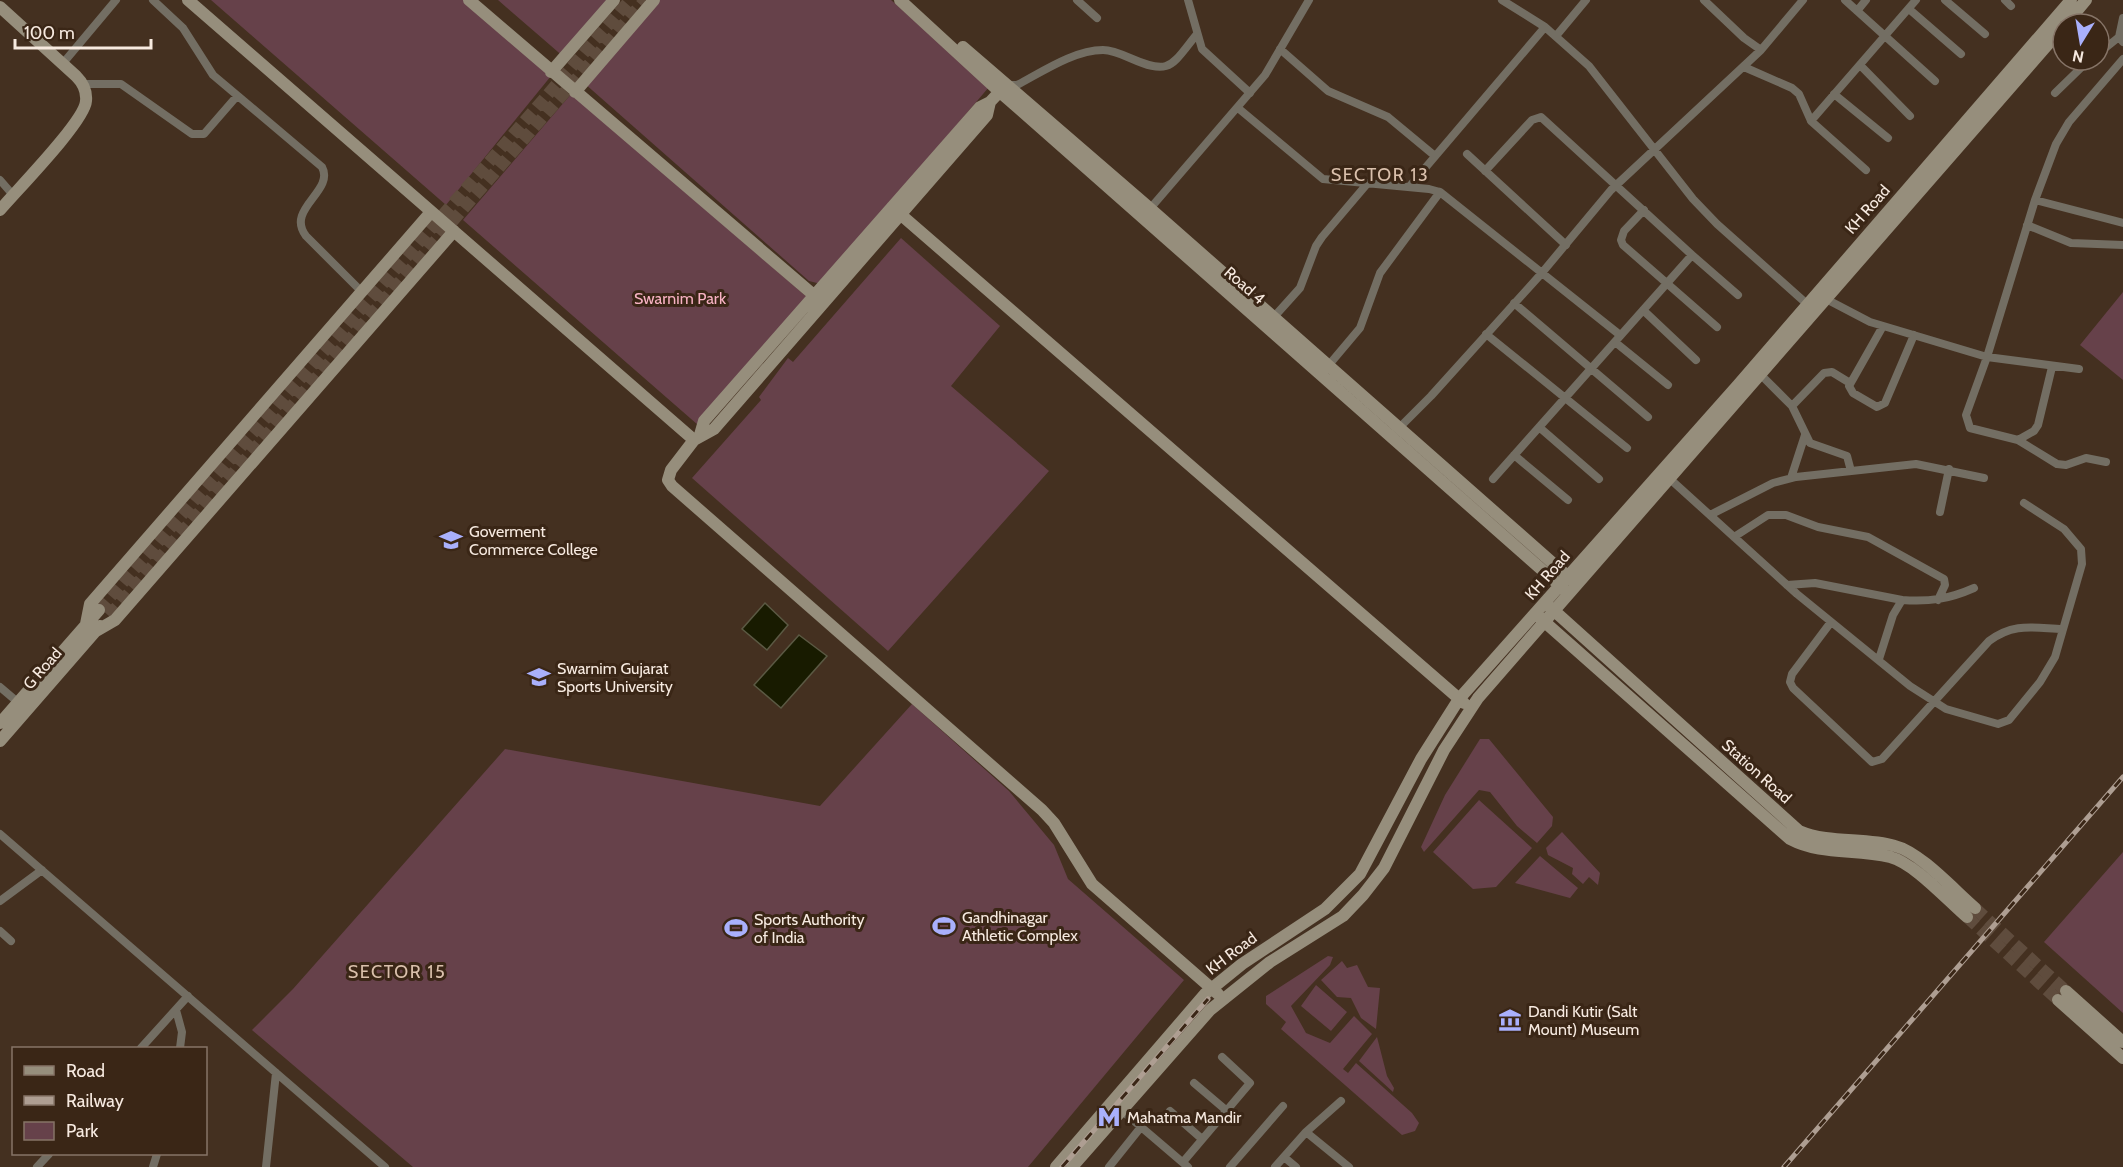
<svg xmlns="http://www.w3.org/2000/svg" width="2123" height="1167" viewBox="0 0 2123 1167" font-family="Cabin,sans-serif">
<rect width="100%" height="100%" fill="#443020"/>
<path fill="#66414a" d="M 211,0 L 463,0 L 551,76 L 446,205 Z
M 498,0 L 616,0 L 565,58 Z
M 654,0 L 891,0 L 989,87 L 821,284 L 809,281 L 584,83 Z
M 572,93 L 808,298 L 698,425 L 463,220 Z
M 901,238 L 1000,326 L 951,386 L 1049,471 L 888,651 L 692,478 L 761,400 L 759,397 L 788,358 L 793,362 Z
M 2123,292 L 2123,380 L 2080,345 Z
M 912,704 L 1009,791 L 1054,845 L 1068,879 L 1184,980 L 1028,1167 L 413,1167 L 252,1030 L 293,989 L 505,749 L 820,806 Z
M 1480,739 L 1489,739 L 1553,817 L 1552,826 L 1537,843 L 1517,826 L 1490,792 L 1479,790 L 1424,852 L 1421,847 L 1445,795 Z
M 1479,800 L 1532,848 L 1496,887 L 1473,889 L 1433,852 Z
M 1562,832 L 1600,873 L 1598,885 L 1589,877 L 1583,884 L 1572,874 L 1573,868 L 1548,855 L 1546,848 Z
M 2123,852 L 2123,1013 L 2044,942 Z
M 1540,856 L 1578,888 L 1570,898 L 1515,883 Z
M 1328,956 L 1333,957 L 1330,965 L 1291,1006 L 1306,1033 L 1330,1043 L 1354,1016 L 1372,1034 L 1343,1069 L 1348,1073 L 1356,1063 L 1412,1113 L 1419,1123 L 1415,1131 L 1402,1135 L 1281,1029 L 1286,1022 L 1266,1004 L 1266,996 Z
M 1342,961 L 1347,968 L 1357,965 L 1368,987 L 1380,988 L 1376,1029 L 1361,1018 L 1351,998 L 1337,997 L 1321,980 Z
M 1316,985 L 1347,1012 L 1331,1031 L 1301,1006 Z
M 1377,1037 L 1387,1076 L 1394,1088 L 1393,1092 L 1359,1061 Z"/>
<path fill="#181b00" stroke="#5b5943" stroke-width="1.5" d="M 765,603 L 788,625 L 767,650 L 742,629 Z
M 799,635 L 827,656 L 781,708 L 754,685 Z"/>
<g fill="none" stroke-linecap="round" stroke-linejoin="round">
<path stroke="#5f4c3d" stroke-width="12" stroke-dasharray="12 6" stroke-linecap="butt" d="M 99,610 L 630,0
M 109,616 L 645,0
M 1975,908 L 2066,991
M 1967,917 L 2058,1000"/>
<path stroke="#736e63" stroke-width="8" d="M 153,0 L 183,28 L 213,75 L 322,167 C 335,191 285,209 306,236 L 362,292
M 1077,0 L 1097,18
M 1188,0 L 1202,49 L 1250,93
M 1502,0 L 1545,27 L 1589,66 L 1693,199 L 1717,224 L 1807,304
M 1704,0 L 1744,38 L 1761,50
M 1845,0 L 1935,81
M 1945,0 L 1985,34
M 2005,0 L 2011,6
M 1909,9 L 1961,54
M 1857,11 L 1866,0
M 2123,18 L 2119,37 L 2123,42
M 1556,36 L 1586,0
M 1280,49 L 1328,91 L 1388,117 L 1435,156
M 2099,53 L 2119,37
M 64,62 L 116,0
M 1860,65 L 1910,116
M 1744,67 L 1792,88 L 1799,94 L 1811,121
M 83,84 L 121,84 L 192,134 L 204,134 L 237,96
M 1006,85 L 1017,85 C 1042,72 1074,50 1103,50 C 1112,50 1121,54 1130,58 C 1171,76 1171,66 1197,34
M 2055,93 L 2089,60
M 1834,94 L 1888,138
M 1238,108 L 1323,179 L 1429,189 L 1440,192 L 1620,335
M 1467,154 L 1566,245
M 1866,170 L 1811,121 L 1916,0
M 1485,171 L 1532,120 L 1541,117 L 1692,255 L 1493,479
M 0,180 L 13,195
M 1409,187 L 1545,27
M 2035,200 L 2123,223
M 1644,210 L 1624,231 L 1621,240 L 1623,245 L 1717,327
M 1148,211 L 1265,75 L 1309,0
M 2027,225 L 2071,243 L 2123,245
M 1692,255 L 1738,295
M 1826,299 L 1870,322 L 1987,357 L 2079,369
M 1514,303 L 1648,417
M 1643,310 L 1696,360
M 1273,318 L 1300,288 L 1316,246 L 1322,237 L 1367,184
M 1883,326 L 1849,386 L 1853,393 L 1877,407 L 1885,403 L 1914,335
M 1486,334 L 1627,448
M 1615,342 L 1668,385
M 1328,366 L 1360,328 L 1380,273 L 1440,192
M 1760,374 L 1792,406 L 1810,443 L 1847,456 L 1851,471
M 1792,406 L 1824,373 L 1832,372 L 1850,383
M 1539,427 L 1599,479
M 1396,431 L 1431,396 L 1541,274 L 1611,190 L 1761,50 L 1803,0
M 2018,440 L 2034,431 L 2038,425 L 2052,367
M 1514,455 L 1568,500
M 2106,462 L 2086,458 L 2066,465 L 2057,464 L 2018,440 L 1970,428 L 1966,415 L 1987,357 L 2035,200 L 2056,144 L 2069,122 L 2123,59
M 1791,478 L 1805,435
M 1670,479 L 1797,594 L 1910,686 L 1946,709 L 1998,724 L 2009,720 L 2040,682 L 2055,657 L 2082,564 L 2081,549 L 2064,529 L 2024,503
M 1940,512 L 1949,469
M 1710,515 L 1773,483 L 1796,477 L 1916,464 L 1984,478
M 1734,537 L 1768,515 L 1786,515 L 1818,527 L 1868,537 L 1944,579 L 1945,585 L 1938,600
M 1787,585 L 1815,583 L 1902,600
M 1831,622 L 1792,674 L 1790,682 L 1793,688 L 1872,762 L 1882,759 L 1989,641 C 2014,622 2034,628 2063,629
M 1879,659 L 1893,615 L 1902,600 C 1930,602 1949,599 1974,588
M 0,687 L 20,704
M 0,834 L 385,1167
M 0,901 L 42,870
M 0,931 L 11,941
M 176,1010 L 182,1032 L 180,1048
M 141,1048 L 188,996
M 1194,1083 L 1227,1111
M 1113,1103 L 1188,1167
M 1170,1111 L 1202,1139
M 1306,1132 L 1341,1101
M 1284,1157 L 1296,1167
M 1183,1162 L 1250,1083 L 1222,1057
M 37,1167 L 49,1154
M 153,1167 L 157,1154
M 266,1167 L 276,1073
M 1109,1167 L 1141,1127
M 1230,1167 L 1283,1106
M 1275,1167 L 1306,1132 L 1349,1167"/>
<path stroke="#968e7c" stroke-width="12" d="M 188,0 L 694,440
M 469,0 L 823,303
M 900,0 L 1000,92 L 1566,591
M 0,7 L 76,76 C 83,83 87,91 86,101 C 85,121 16,191 0,210
M 2066,24 L 2086,0
M 963,47 L 1145,204 L 1573,581
M 551,72 L 614,0
M 1006,85 L 990,102 L 987,115 L 714,429 L 694,440 L 671,470 L 668,480 L 672,486 L 1042,810 L 1054,823 L 1092,884 L 1218,994
M 575,92 L 654,0
M 892,207 L 1464,703
M 700,435 L 704,421 L 980,107 L 990,102
M 1550,607 L 1799,831 C 1830,844 1864,837 1895,846 C 1920,852 1955,891 1975,908
M 1539,617 L 1790,839 C 1822,856 1856,848 1890,857 C 1914,863 1947,900 1967,917
M 86,624 L 90,604 L 431,212
M 96,631 L 115,620 L 454,231
M 0,723 L 99,610
M 0,741 L 100,626
M 2066,991 L 2123,1042
M 2058,1000 L 2123,1058
M 1056,1167 L 1205,994 L 1242,964 L 1325,909 L 1360,874 L 1421,759 L 1459,699 L 1738,385 L 2071,0
M 1072,1167 L 1210,1010 L 1270,962 L 1343,916 L 1363,895 L 1384,868 L 1444,750 L 1478,698 L 2063,27"/>
<g stroke="#ae9e92" stroke-width="5">
<path id="rail" d="M 1062,1167 L 1208,999
M 1784,1167 L 2123,777"/>
</g>
<use href="#rail" stroke="#3a2616" stroke-width="3" stroke-dasharray="9" stroke-linecap="butt"/>
</g>
<defs>
<g id="university-bare" transform="scale(1.8)"><path d="M0-5L7-2L0 1L-7-2ZM-4 1L0 2.5L4 1V4Q0 6-4 4Z" fill="#a9b0fc" stroke="#3a2616" stroke-width="2.5" paint-order="stroke"/></g>
<g id="stadium-bare" transform="scale(1.8)"><path d="M0-5a6.5 5 0 1 0 0 10a6.5 5 0 1 0 0-10ZM-3.5-1.8h7v3.6h-7Z" fill="#a9b0fc" stroke="#3a2616" stroke-width="2.5" paint-order="stroke"/></g>
<g id="museum-bare" transform="scale(1.8)"><path d="M0-6L6-3V-2H-6V-3ZM-5-1h2V3h-2ZM-1-1h2V3h-2ZM3-1h2V3H3ZM-6 4H6V6H-6Z" fill="#a9b0fc" stroke="#3a2616" stroke-width="2.5" paint-order="stroke"/></g>
<g id="metro-bare" transform="scale(1.8)"><path d="M-5.5 5V-5H-3L0 0L3-5H5.5V5H3V-.5L0 4L-3-.5V5Z" fill="#a9b0fc" stroke="#3a2616" stroke-width="2.5" paint-order="stroke"/></g>
</defs>
<g fill-rule="evenodd">
<use href="#university-bare" x="451" y="540"/>
<use href="#university-bare" x="539" y="677"/>
<use href="#stadium-bare" x="944" y="926"/>
<use href="#stadium-bare" x="736" y="928"/>
<use href="#museum-bare" x="1510" y="1020"/>
<use href="#metro-bare" x="1109" y="1117"/>
</g>
<g text-anchor="middle" stroke-width="6" stroke-linejoin="round" paint-order="stroke">
<g font-size="16" fill="#f7eae0" stroke="#3a2616">
<text transform="translate(1867 209) rotate(-49)" y="6">KH Road</text>
<text transform="translate(1245 285) rotate(41)" y="6">Road 4</text>
<text transform="translate(1547 575) rotate(-49)" y="6">KH Road</text>
<text transform="translate(42 668) rotate(-49)" y="6">G Road</text>
<text transform="translate(1757 771) rotate(42)" y="6">Station Road</text>
<text transform="translate(1231 953) rotate(-37)" y="6">KH Road</text>
</g>
<g font-size="16" fill="#f8b2c3" stroke="#3a2616">
<text x="680" y="304">Swarnim Park</text>
</g>
<g font-size="16" fill="#f7eae0" stroke="#3a2616" text-anchor="start">
<text x="469" y="537">Goverment<tspan x="469" dy="18">Commerce College</tspan></text>
<text x="557" y="674">Swarnim Gujarat<tspan x="557" dy="18">Sports University</tspan></text>
<text x="962" y="923">Gandhinagar<tspan x="962" dy="18">Athletic Complex</tspan></text>
<text x="754" y="925">Sports Authority<tspan x="754" dy="18">of India</tspan></text>
<text x="1528" y="1017">Dandi Kutir (Salt<tspan x="1528" dy="18">Mount) Museum</tspan></text>
<text x="1127" y="1123">Mahatma Mandir</text>
</g>
<g font-size="18" letter-spacing="1.5" fill="#dac0ac" stroke="#3a2616">
<text x="1380" y="181">SECTOR 13</text>
<text x="397" y="978">SECTOR 15</text>
</g>
</g>
<rect x="12" y="1047" width="195" height="108" fill="#3a2616" stroke="#867467" stroke-width="1.5"/>
<rect x="24" y="1066" width="30" height="9" fill="#968e7c" stroke="#867467" stroke-width="1.5"/>
<text x="66" y="1077" font-size="18" fill="#f7eae0">Road</text>
<rect x="24" y="1096" width="30" height="9" fill="#ae9e92" stroke="#867467" stroke-width="1.5"/>
<text x="66" y="1107" font-size="18" fill="#f7eae0">Railway</text>
<rect x="24" y="1122" width="30" height="18" fill="#66414a" stroke="#867467" stroke-width="1.5"/>
<text x="66" y="1137" font-size="18" fill="#f7eae0">Park</text>
<g transform="translate(2081 42) rotate(191)"><circle r="28" fill="#3a2616" stroke="#867467" stroke-width="1.5"/>
<path d="M0-4.5L10 22L0 15L-10 22Z" fill="#a9b0fc"/>
<text y="-9" font-size="16" font-weight="bold" text-anchor="middle" fill="#f7eae0">N</text>
</g>
<path d="M15 39v9h136v-9" fill="none" stroke="#f7eae0" stroke-width="3"/>
<text x="24" y="39" font-size="18" fill="#f7eae0" stroke="#3a2616" stroke-width="4.5" paint-order="stroke">100 m</text>
</svg>
